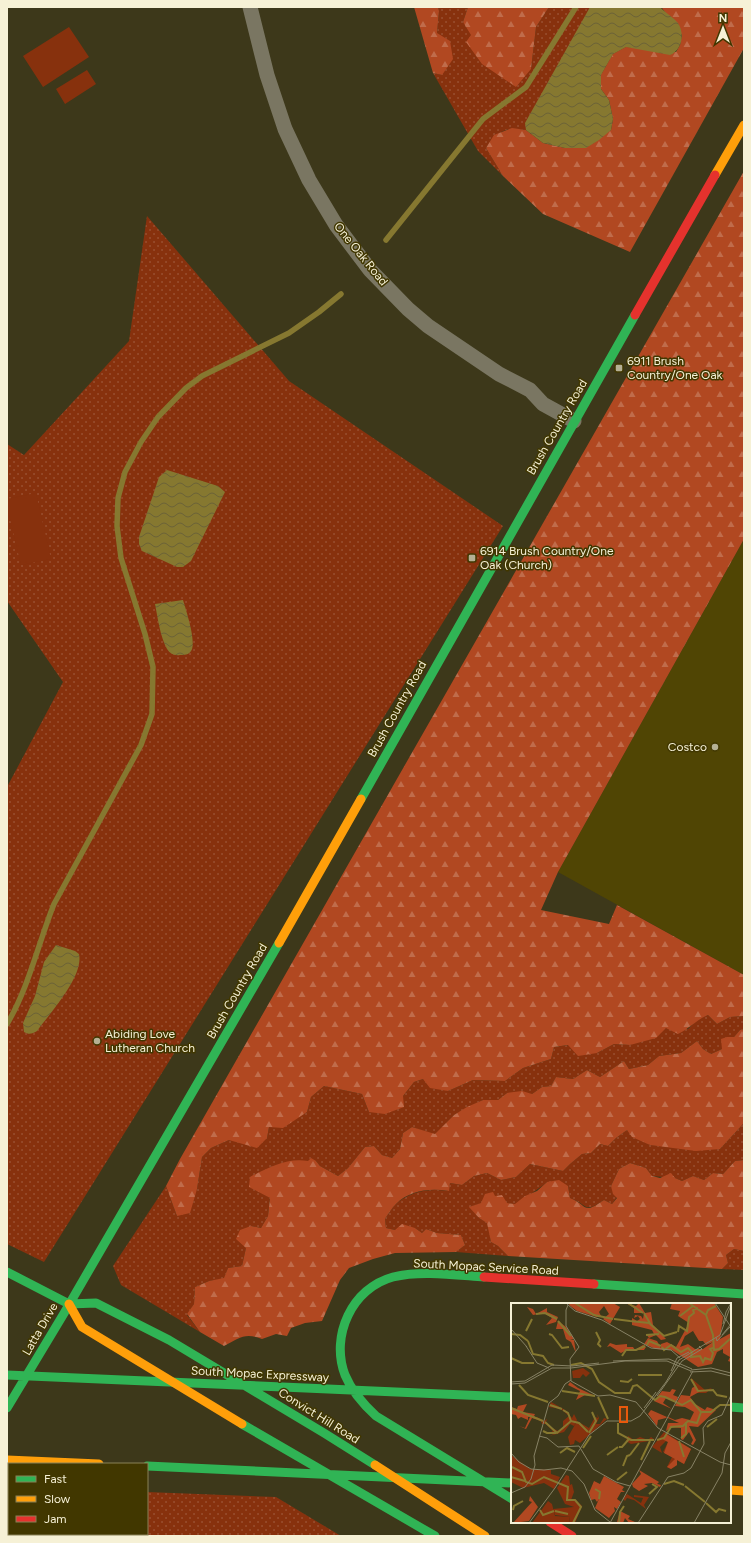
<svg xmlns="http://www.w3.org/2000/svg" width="751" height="1543" viewBox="0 0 751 1543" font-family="Figtree,sans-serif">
<defs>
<pattern id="grass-dots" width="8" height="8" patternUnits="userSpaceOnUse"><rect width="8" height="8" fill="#87310d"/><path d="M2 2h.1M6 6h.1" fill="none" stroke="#994f30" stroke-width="1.8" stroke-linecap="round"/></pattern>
<pattern id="forest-firs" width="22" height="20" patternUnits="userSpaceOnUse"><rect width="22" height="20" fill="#b14821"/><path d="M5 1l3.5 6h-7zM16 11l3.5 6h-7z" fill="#c06c4b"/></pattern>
<pattern id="water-waves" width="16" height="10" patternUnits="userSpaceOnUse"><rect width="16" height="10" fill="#867830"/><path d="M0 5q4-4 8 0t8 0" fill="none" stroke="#6b6237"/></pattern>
</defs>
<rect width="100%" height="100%" fill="#3d381a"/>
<path fill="#504504" d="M 744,539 L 744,975 L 558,872 Z"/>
<path fill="url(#grass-dots)" d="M 438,7 L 468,7 L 463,22 L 531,69 L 536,27 L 549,7 L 659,7 L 601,89 L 526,130 C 505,127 498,130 486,148 L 503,176 L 478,151 L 433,73 L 442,75 L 437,33 L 439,11 Z
M 147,216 L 289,381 L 503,526 L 44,1262 L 7,1244 L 7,787 L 63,682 L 7,601 L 7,444 L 24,455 L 129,341 Z
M 708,1015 L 717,1024 L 730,1017 L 744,1016 L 744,1029 L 740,1030 L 734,1037 L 727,1037 L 722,1049 L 711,1054 L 703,1049 L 697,1041 L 681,1053 L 659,1056 L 648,1065 L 629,1069 L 624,1061 L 600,1077 L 587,1070 L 573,1079 L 556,1077 L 551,1086 L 542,1087 L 532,1094 L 507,1093 L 498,1100 L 483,1100 L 454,1115 L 435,1135 L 412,1127 L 403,1133 L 400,1149 L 392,1158 L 382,1155 L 374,1146 L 365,1147 L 348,1168 L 338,1176 L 320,1166 L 316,1161 L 308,1161 L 259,1191 L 270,1198 L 268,1216 L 261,1228 L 251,1226 L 242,1266 L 228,1268 L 224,1279 L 209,1281 L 195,1287 L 194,1304 L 187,1315 L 200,1332 L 121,1285 L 113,1266 L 166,1186 L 177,1216 L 197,1189 L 202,1157 L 211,1148 L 229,1140 L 267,1138 L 269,1127 L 307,1112 L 311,1097 L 324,1086 L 362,1094 L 369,1112 L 403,1096 L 414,1082 L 423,1079 L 448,1091 L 473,1080 L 505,1081 L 523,1068 L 551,1059 L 554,1047 L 569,1045 L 597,1053 L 614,1044 L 630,1045 L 666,1028 L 688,1029 L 698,1019 Z
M 744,1123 L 744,1160 L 735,1161 L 723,1174 L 713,1173 L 704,1180 L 693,1176 L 682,1181 L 675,1178 L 652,1176 L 646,1168 L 630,1163 L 619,1169 L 611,1186 L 617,1197 L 612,1204 L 604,1200 C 583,1214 589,1205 570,1198 L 568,1186 L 547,1182 C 537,1191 526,1196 516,1204 L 482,1203 L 470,1207 L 479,1218 L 488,1223 L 491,1242 L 498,1246 L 508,1256 L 456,1252 L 465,1245 L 461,1235 L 437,1233 L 426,1229 L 422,1233 L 415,1228 L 395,1230 L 386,1228 L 385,1219 C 388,1214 392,1208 396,1204 C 410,1191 430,1188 448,1191 L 450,1183 L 462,1185 L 474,1176 L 487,1173 L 501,1180 L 516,1177 L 530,1164 L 563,1171 L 570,1164 L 582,1154 L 591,1153 L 600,1144 L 608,1146 L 616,1138 L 627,1130 L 650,1145 L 720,1149 Z
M 734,1249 L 744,1251 L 744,1270 L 722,1269 L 728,1263 L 726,1255 Z
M 147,1492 L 276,1497 L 341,1536 L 99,1536 L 100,1534 L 147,1534 Z"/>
<path fill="url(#forest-firs)" d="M 414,7 L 438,7 L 439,11 L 437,33 L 450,41 L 453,59 L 442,75 L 433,73 Z
M 468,7 L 549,7 L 536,27 L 531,69 L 516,87 L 482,64 L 466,42 L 471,35 L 463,22 Z
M 659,7 L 744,7 L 744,48 L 630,252 L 543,214 L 503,176 L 486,148 L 494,135 L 512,128 L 526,130 L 543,143 L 565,148 L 611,130 L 613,119 L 609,100 L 601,89 L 601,75 L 613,54 L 626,47 L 676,52 L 680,45 L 682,35 L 662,8 Z
M 744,171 L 744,539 L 558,872 L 541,910 L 609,924 L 617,905 L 744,975 L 744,1016 L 730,1017 L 717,1024 L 708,1015 C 696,1020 689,1029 678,1034 L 666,1028 L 656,1038 L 630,1045 L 614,1044 L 597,1053 L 578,1056 L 568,1045 L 554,1047 L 551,1059 L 523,1068 L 505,1081 L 473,1080 L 448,1091 L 430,1088 L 423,1079 L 414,1082 L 403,1096 L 404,1107 L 385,1114 L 369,1112 L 362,1094 L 324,1086 L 311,1097 L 307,1112 L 283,1128 L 269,1127 L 267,1138 L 257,1148 L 229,1140 L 211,1148 L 202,1157 L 197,1189 L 190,1213 L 177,1216 L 166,1186 L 180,1159 Z
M 744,1029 L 744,1123 L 720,1149 L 696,1151 L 650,1145 L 632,1137 L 627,1130 L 616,1138 L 608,1146 L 600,1144 L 591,1153 L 582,1154 L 570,1164 L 563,1171 L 530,1164 L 516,1177 L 501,1180 L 487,1173 L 474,1176 L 462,1185 L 450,1183 L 449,1191 C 430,1188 410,1190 396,1204 C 392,1208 388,1214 385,1219 L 386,1228 L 395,1230 L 402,1224 L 415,1228 L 422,1233 L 426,1229 L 437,1233 L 461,1235 L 465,1245 L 456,1252 L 395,1253 L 373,1259 L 349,1268 L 340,1280 L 322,1321 L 305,1323 L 291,1328 L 287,1336 L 276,1334 L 262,1339 C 245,1332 239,1338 224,1346 L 200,1332 L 187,1314 L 194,1304 L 195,1287 L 209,1281 L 224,1278 L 228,1268 L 242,1266 L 246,1248 L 236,1239 L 240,1230 L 251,1226 L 261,1228 L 268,1216 L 270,1198 L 249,1187 L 250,1177 C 267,1168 288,1157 308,1161 L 311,1158 L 316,1161 L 320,1166 L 338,1176 L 348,1168 L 365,1147 L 374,1146 L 382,1155 L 392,1158 L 400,1149 L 403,1133 L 412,1127 L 435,1134 L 454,1115 L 467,1107 L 483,1100 L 498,1100 L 507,1093 L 522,1091 L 532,1094 L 542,1087 L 551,1086 L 556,1077 L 573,1079 L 587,1070 L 600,1077 L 624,1061 L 629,1069 L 648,1065 L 659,1056 L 681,1053 L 697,1041 L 703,1049 L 711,1054 L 722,1049 L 721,1039 L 727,1037 L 734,1037 L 740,1030 Z
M 744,1160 L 744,1251 L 734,1249 L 726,1255 L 728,1263 L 722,1269 L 508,1256 L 498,1246 L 491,1242 L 487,1223 L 479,1218 L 469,1207 L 481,1203 L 485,1194 L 493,1192 L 495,1196 L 502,1195 L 507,1203 L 515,1204 L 525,1196 L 537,1191 L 547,1182 L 559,1180 L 568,1186 L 570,1198 C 589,1206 582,1215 604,1200 L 612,1204 L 617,1198 L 613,1194 L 611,1186 L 619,1169 L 630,1163 L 646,1168 L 652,1176 L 660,1178 L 671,1173 L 675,1178 L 682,1181 L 693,1176 L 704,1180 L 713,1173 L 723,1174 L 735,1161 Z"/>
<path fill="#87310d" d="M 69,27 L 89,57 L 43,87 L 23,56 Z
M 87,70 L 96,84 L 65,104 L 56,89 Z
M 36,493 L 51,559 L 21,565 L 7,506 L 7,499 Z"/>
<path fill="url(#water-waves)" d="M 590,7 L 661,8 C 666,13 674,18 678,23 C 685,34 682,50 670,55 L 626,47 L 613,54 L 601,75 L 601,89 L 609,100 L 613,119 L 611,130 L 599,140 L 586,148 L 565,148 L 543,143 L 526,130 L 525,123 Z
M 167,470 L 218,486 L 225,492 L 191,561 L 183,567 L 177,567 L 142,551 L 139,544 L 139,537 L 159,477 Z
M 183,600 C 186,610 197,643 191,651 C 189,655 184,655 180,655 C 175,656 170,654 167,649 C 160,636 158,619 155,604 Z
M 56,945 L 75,951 L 79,954 C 84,976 50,1013 37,1031 C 32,1034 29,1035 24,1032 L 23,1023 L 35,996 L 44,962 Z"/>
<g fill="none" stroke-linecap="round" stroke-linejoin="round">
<path stroke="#867830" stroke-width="5.5" d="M 386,240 L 483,119 L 526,87 L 576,7
M 7,1024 C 29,987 38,944 54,904 L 141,745 L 152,714 L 153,667 L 145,634 L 121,558 L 117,526 L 118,498 L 125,472 L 141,442 L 158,417 L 186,388 L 202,376 L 289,333 L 319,312 L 341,294"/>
<path stroke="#7a7662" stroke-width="15" d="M 250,7 L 267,75 L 285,129 L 309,180 L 336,225 L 370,270 L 408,309 L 428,326 L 499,374 L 530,390 L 543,404 L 574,421"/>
<path stroke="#30b455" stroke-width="9" d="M 361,799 L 635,315
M 7,1272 L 69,1304 L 96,1303 L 169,1340 L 324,1433 L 375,1465
M 484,1277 C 456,1275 420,1270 393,1277 C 352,1288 330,1336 345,1375 C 352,1392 363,1404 376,1416 L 512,1499
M 594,1284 L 744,1294
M 7,1375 L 512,1397
M 730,1407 L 744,1408
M 7,1408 L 63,1315 L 279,943
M 242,1424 L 435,1536
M 147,1466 L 512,1483"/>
<path stroke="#ff9f0a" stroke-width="9" d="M 715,175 L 744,125
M 279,943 L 361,799
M 69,1304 L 82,1327 L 242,1424
M 7,1460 L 99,1464
M 375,1465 L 485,1536
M 730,1490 L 744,1491"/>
<path stroke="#e5322d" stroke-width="9" d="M 635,315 L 715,175
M 484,1277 L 594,1284
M 550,1522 L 572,1536"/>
</g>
<g fill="#b5b094" stroke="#413700" stroke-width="1.5">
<rect x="615" y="364" width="8" height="8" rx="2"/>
<rect x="468" y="554" width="8" height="8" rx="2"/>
<circle cx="715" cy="747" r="4"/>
<circle cx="97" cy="1041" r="4"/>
</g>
<g text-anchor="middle" stroke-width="3" stroke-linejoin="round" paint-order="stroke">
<g font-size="12" fill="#f6f1d6" stroke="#413700">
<text transform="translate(361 254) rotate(51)" y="4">One Oak Road</text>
<text transform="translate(557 427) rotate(-60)" y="4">Brush Country Road</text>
<text transform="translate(397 709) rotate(-61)" y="4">Brush Country Road</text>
<text transform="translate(237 991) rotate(-60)" y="4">Brush Country Road</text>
<text transform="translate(486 1267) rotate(3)" y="4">South Mopac Service Road</text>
<text transform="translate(40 1329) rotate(-60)" y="4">Latta Drive</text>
<text transform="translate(260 1374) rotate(3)" y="4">South Mopac Expressway</text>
<text transform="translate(319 1416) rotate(32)" y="4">Convict Hill Road</text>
</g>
<g font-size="12" fill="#f6f1d6" stroke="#413700" text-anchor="start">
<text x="627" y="365">6911 Brush<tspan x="627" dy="14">Country/One Oak</tspan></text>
<text x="480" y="555">6914 Brush Country/One<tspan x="480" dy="14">Oak (Church)</tspan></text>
<text x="707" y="751" text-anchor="end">Costco</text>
<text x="105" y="1038">Abiding Love<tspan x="105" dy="14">Lutheran Church</tspan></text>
</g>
</g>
<g transform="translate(511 1303)">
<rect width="220" height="220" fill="#3d381a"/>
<path d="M 180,75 L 194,87 L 201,85 L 195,90 L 185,90 ZM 40,99 L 54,107 L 61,115 L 63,111 L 66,117 L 63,123 L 59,121 L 53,129 L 38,133 L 43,131 L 39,130 L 42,128 L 35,121 L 31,121 L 30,118 L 21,115 L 26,114 L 33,118 L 36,116 L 35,119 L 39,124 L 47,128 L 52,124 L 52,118 L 58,113 L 50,106 L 38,104 ZM 86,111 L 88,115 L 85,121 L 89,121 L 93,115 L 96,116 L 69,140 L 64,137 L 63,141 L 59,142 L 57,134 L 66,118 L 78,125 L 84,114 L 87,115 ZM 153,129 L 180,146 L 173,161 L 166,157 L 166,162 L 160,166 L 156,164 L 161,154 L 152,149 L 157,139 L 155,138 L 149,144 L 151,150 L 141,144 ZM 117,133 L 123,137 L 129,134 L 137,137 L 140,134 L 144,137 L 120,141 L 115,138 ZM 0,152 L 19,166 L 40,167 L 40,171 L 49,174 L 43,186 L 33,180 L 12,185 L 0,179 ZM 55,172 L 58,173 L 59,182 L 61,181 L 63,189 L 60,197 L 65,197 L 71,203 L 64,220 L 58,220 L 59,214 L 44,212 L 42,206 L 63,204 L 54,201 L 46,185 ZM 116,191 L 130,200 L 132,195 L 123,194 L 123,192 L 138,194 L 133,202 L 135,206 L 123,197 L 116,195 L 114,198 L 112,196 Z" fill="#87310d"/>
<path d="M 59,0 L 102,0 L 109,4 L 99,21 L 92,16 L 98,11 L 93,3 L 88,9 L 90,13 L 86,14 L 66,8 L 58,2 ZM 115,0 L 125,3 L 128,0 L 134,10 L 140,9 L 142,22 L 155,36 L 150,37 L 145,32 L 138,35 L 135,31 L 143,31 L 141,27 L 121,22 L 121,15 L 126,18 L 129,16 L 127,13 L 123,15 L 124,12 L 130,13 L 132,16 L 133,10 L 123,10 L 123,5 ZM 161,0 L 203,0 L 212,14 L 209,36 L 220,30 L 220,59 L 217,58 L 219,54 L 212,50 L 212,46 L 206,49 L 201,61 L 187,64 L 161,47 L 145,46 L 133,41 L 137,35 L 146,38 L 150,45 L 150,41 L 156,39 L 165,44 L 178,20 L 167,13 L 169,8 L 159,6 ZM 185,26 L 182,28 L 188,38 L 192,38 L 195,42 L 202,39 L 192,46 L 184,46 L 177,41 L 169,44 L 174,33 ZM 16,4 L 22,6 L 25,11 L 36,5 L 36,9 L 47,14 L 45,19 L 35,22 L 41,15 L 33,10 L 22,12 ZM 47,18 L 55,24 L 63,36 L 59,36 L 63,37 L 65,50 L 60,39 L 55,36 L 52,26 L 45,26 ZM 99,40 L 105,42 L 116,41 L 116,44 L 122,44 L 124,47 L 132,42 L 135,44 L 133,47 L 116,47 L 110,50 L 99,43 L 96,44 ZM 59,79 L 67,85 L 84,93 L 74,92 L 65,97 L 69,88 L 57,82 ZM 185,83 L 188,89 L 179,94 L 184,101 L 194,107 L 196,104 L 205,107 L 187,124 L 178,123 L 185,137 L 182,142 L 180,141 L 182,137 L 178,129 L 172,137 L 170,136 L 170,125 L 161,124 L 155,128 L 157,120 L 168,120 L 157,115 L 157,114 L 164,117 L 171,115 L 179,117 L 183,109 L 174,104 L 164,103 L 170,92 L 179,93 L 181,85 ZM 161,86 L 165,87 L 162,92 L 167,94 L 165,99 L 155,95 L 152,100 L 161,106 L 143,98 L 151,88 L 159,89 ZM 16,101 L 12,109 L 24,111 L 23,113 L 27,116 L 21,115 L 15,126 L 8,123 L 14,125 L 19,114 L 17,114 L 17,117 L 10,114 L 7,116 L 5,112 L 0,111 L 0,104 L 6,106 L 7,103 ZM 140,107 L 156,114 L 155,115 L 147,117 L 146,123 L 137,111 ZM 155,131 L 180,146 L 173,161 L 166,157 L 166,162 L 160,166 L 156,164 L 164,156 L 153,150 L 157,139 L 151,136 ZM 128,167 L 148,179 L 146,181 L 150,182 L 149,184 L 141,180 L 133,181 L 137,183 L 128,188 L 122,184 L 121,181 L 130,171 ZM 93,173 L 113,184 L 111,187 L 114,189 L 110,189 L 106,196 L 110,199 L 106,206 L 103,204 L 104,208 L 98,215 L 84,205 L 88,196 L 86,199 L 84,196 L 80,197 L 78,190 L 83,178 L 89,181 ZM 19,193 L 27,204 L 18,218 L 2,220 L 21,199 L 18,198 ZM 109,208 L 119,213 L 117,216 L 124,219 L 118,220 L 114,215 L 112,220 L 106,219 Z" fill="#b14821" fill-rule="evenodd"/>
<path d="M 72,65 L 79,70 L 75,74 L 72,71 L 69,75 L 62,75 L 61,68 Z" fill="#87310d"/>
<path d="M 37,198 L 41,201 L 44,213 L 59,214 L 58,220 L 21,220 Z" fill="#87310d"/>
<path fill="none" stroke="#867830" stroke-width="2" d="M 64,0 L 83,12 L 102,16M 117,0 L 132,10M 178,0 L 195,12 L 202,32 L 203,47 L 208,46 L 220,35M 133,10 L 140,22M 25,11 L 34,10 L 46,16M 195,12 L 197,7 L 205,3M 169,13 L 182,3M 103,16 L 119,18M 47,18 L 60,33M 119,18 L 138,20 L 153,33 L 166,29M 15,28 L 21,16M 85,29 L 89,37 L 87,41 L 90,44M 167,29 L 168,23 L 176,28 L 178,14 L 183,10 L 182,7 L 187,5M 0,31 L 9,32 L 17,38M 38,31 L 41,32 L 51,45 L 58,44M 135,32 L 148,31M 17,38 L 22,51 L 32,53 L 37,60 L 43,62M 136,42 L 138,38 L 150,43M 151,44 L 153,47 L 160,42 L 170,49 L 177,45 L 181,49 L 180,54 L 189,53 L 192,59 L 194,55 L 200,57 L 202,50 L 199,46 L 202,45M 111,53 L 115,47 L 125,47 L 134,43M 0,55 L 11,60 L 23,60M 60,62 L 70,60 L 81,66 L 88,79 L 104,90 L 119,90 L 122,83 L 126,82 L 144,97 L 149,93 L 154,94 L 171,102 L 180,97 L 190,109 L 200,109 L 209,102 L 220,102M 127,72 L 151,72M 180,76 L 187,88 L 202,87 L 206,92 L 216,94M 109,78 L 117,79 L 121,76M 8,82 L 17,92 L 37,99M 51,88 L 84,93M 87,94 L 97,116M 39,102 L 51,106M 0,105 L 32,118M 52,107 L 57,110 L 60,118M 34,119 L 46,130 L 60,118 L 68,120 L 77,129M 107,120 L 107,130 L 120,137 L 143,137M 196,124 L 206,116M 32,128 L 36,130 L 45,130M 78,130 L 85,118 L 81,109M 170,135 L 175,131 L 175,119M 146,137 L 153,135 L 160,124 L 172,123 L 177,118 L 186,120 L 190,109M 168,138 L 173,154M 108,144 L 111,144 L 118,136M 72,145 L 80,133M 49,150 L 56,145 L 64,149M 96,152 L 107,144M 119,152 L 128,140M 130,157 L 139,138M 112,163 L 116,153 L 119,152M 1,164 L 11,169 L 15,179 L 21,181 L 33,174 L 57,184 L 56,197 L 64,197 L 70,204 L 62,220M 0,174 L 14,178M 106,177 L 116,169M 153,181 L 163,178 L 173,182M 174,183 L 194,199M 84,186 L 89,189 L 88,196M 138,191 L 146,184 L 141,181M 195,200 L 205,209 L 208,206 L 215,208M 2,207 L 3,203 L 12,198M 29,207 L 32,212 L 43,208M 44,208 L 57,211M 108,220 L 109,209 L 113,203"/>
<path fill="none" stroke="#878265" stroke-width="1" d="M 204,0 L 220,24M 56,1 L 64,8 L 91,17 L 140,45 L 160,47 L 169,55M 57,2 L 55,7 L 55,23 L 68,44 L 59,56 L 60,78 L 87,93 L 99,92 L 125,99 L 147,125 L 209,159 L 220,162M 212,21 L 215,9 L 220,0M 1,27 L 16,44M 211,32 L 220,21M 205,34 L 206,38 L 219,24M 15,43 L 26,60 L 38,65M 102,58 L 158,56 L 181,66M 180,67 L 200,65 L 220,70M 160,68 L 166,55 L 178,49M 179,69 L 200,68 L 220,73M 0,79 L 14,78 L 41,62 L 61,63 L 88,60M 0,81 L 14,80 L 41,65 L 60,65 L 114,58 L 156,58 L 180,68M 146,93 L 171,58 L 191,46 L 188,43M 133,105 L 145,89M 28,133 L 36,135 L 47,144 L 68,143 L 82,166 L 105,179 L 119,183M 0,150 L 8,159 L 20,166 L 33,167 L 50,165 L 61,168 L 73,181 L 84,207 L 99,219M 0,190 L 14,184 L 20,176 L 24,162 L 23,153 L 38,100 L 47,93 L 54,81 L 60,77M 18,220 L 44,185 L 78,132 L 96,118 L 120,118 L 129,113 L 155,79 L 168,57 L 209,32 L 220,2M 99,220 L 182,68M 127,220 L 157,174 L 173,170 L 180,165 L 193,141 L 192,125 L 197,118 L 211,112 L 220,92M 183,220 L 211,170 L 214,150 L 220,139"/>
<path fill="#e8590c" fill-opacity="0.15" stroke="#e8590c" stroke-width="2" d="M 109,104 L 116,104 L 116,119 L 109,119 Z"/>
<rect width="220" height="220" fill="none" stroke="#f6f1d6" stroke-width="2"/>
</g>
<rect width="751" height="1543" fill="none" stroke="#f6f1d6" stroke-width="16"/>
<rect x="8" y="1463" width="140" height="72" fill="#413700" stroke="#898156"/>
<rect x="16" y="1476" width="20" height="6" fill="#30b455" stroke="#898156"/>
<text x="44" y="1483" font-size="12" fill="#f6f1d6">Fast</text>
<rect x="16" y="1496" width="20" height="6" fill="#ff9f0a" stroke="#898156"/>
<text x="44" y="1503" font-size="12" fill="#f6f1d6">Slow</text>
<rect x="16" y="1516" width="20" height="6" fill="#e5322d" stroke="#898156"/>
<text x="44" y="1523" font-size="12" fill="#f6f1d6">Jam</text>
<g transform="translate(723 28)" stroke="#413700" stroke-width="3" paint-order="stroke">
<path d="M0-3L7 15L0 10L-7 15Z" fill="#f6f1d6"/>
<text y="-6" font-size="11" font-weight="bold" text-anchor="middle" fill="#f6f1d6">N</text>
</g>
</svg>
